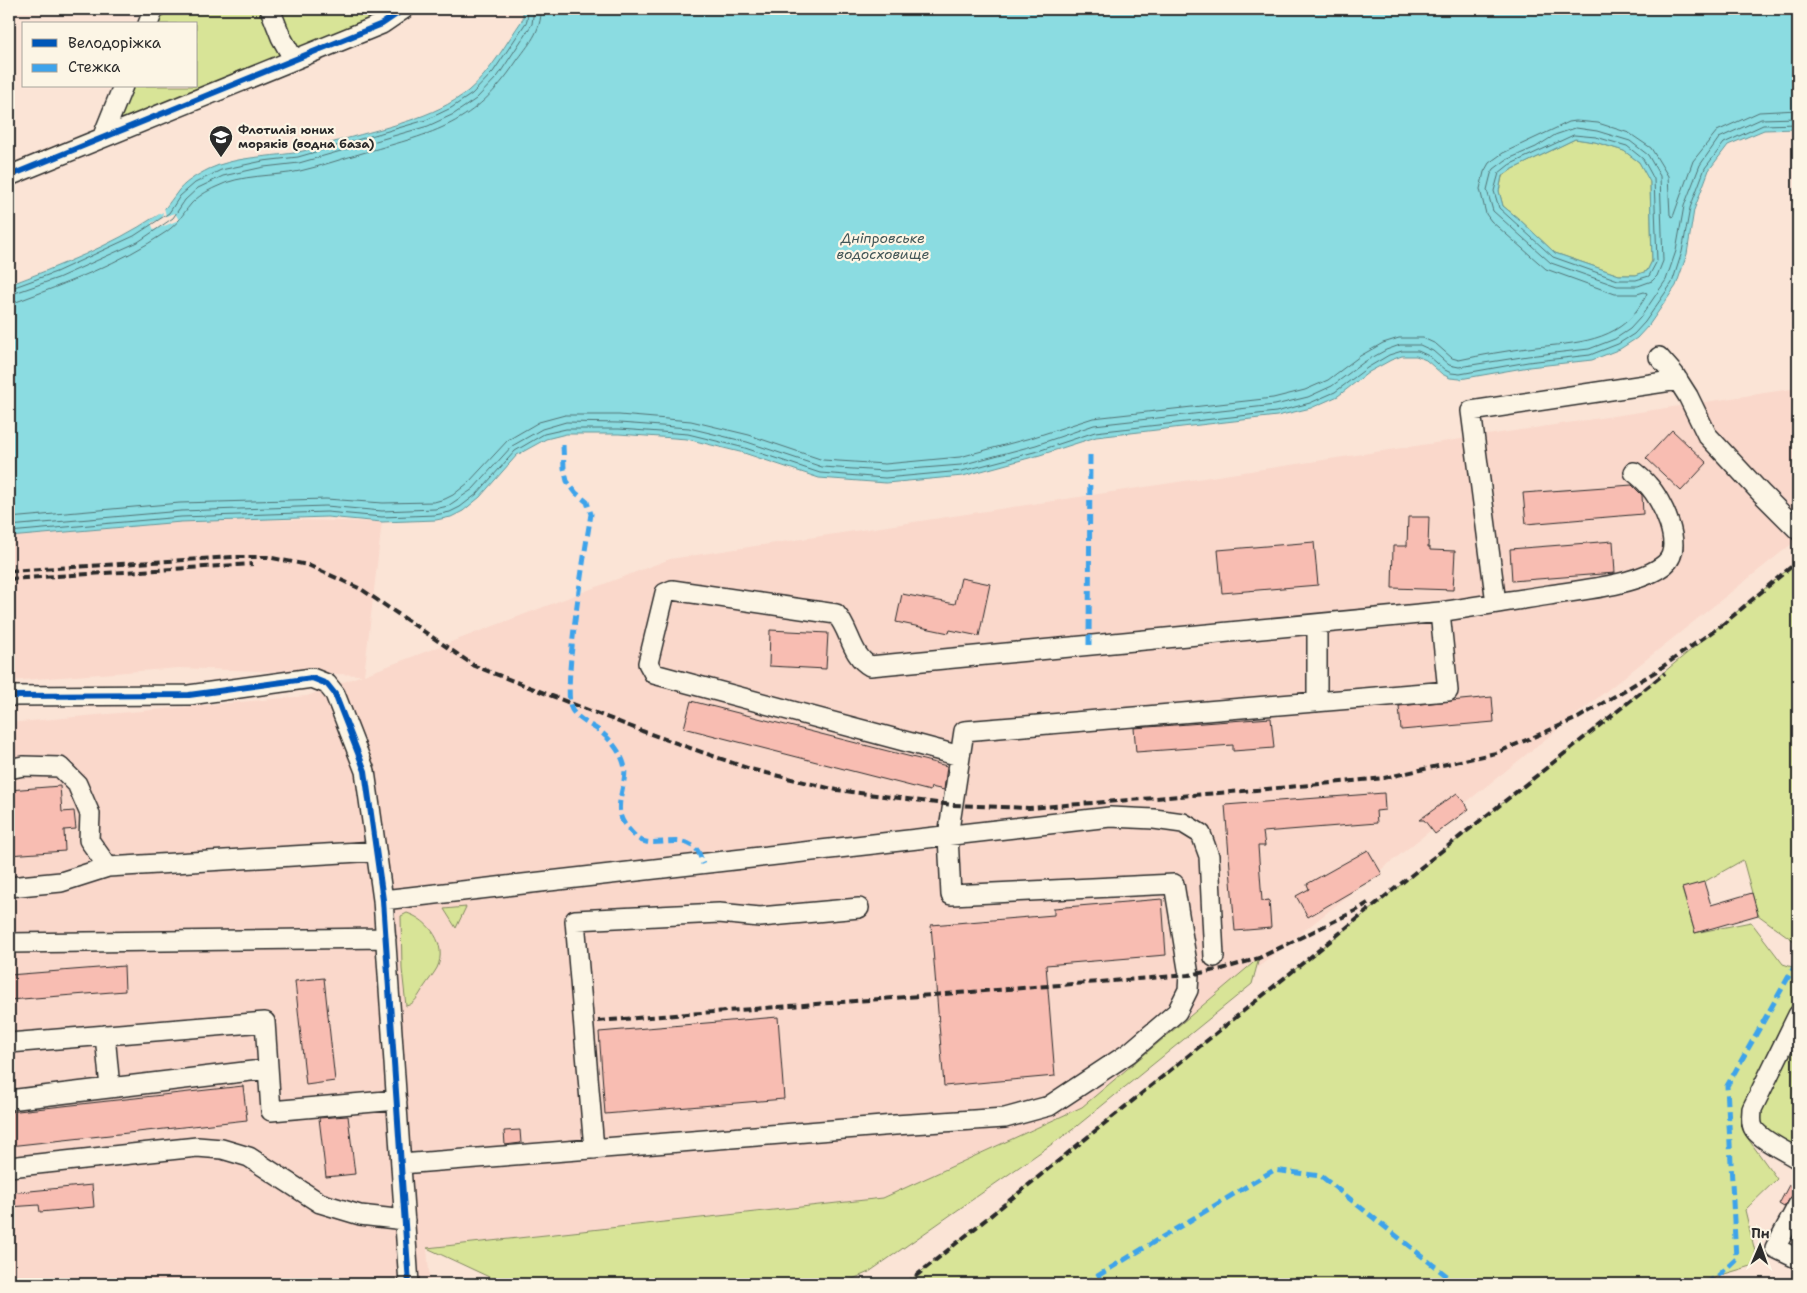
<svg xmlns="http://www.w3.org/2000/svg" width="1807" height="1293" viewBox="0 0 1807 1293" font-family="'Shantell Sans',sans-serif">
<rect width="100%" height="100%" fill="#fbe4d6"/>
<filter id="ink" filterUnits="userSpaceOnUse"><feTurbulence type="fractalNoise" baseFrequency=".02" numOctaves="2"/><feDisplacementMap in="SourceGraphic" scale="10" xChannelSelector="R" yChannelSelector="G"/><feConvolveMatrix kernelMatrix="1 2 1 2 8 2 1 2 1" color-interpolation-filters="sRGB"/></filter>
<g filter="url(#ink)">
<path fill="#fad8cb" d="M 1798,388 L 1798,539 L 1082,1107 L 883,1198 L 427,1248 L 430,1284 L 9,1284 L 9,723 L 307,696 L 362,675 L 179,668 L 9,681 L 9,537 L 181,522 L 261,519 L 382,522 L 364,675 L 670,559 Z"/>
<path fill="#d8e497" stroke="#828861" d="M 162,9 L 394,9 L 115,126 L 131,86 L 196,86 L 196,24 L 156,24 Z
M 1575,139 L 1595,142 L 1624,151 L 1639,162 L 1650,181 L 1652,261 L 1647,271 L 1636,275 L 1619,275 L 1555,253 L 1519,219 L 1503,206 L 1499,191 L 1502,177 L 1511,170 Z
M 1798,561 L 1798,852 L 1794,856 L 1798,862 L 1798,944 L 1758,915 L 1743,860 L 1704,882 L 1682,889 L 1695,933 L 1751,922 L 1783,964 L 1798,969 L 1798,993 L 1743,1107 L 1746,1136 L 1777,1179 L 1745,1210 L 1758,1264 L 1718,1276 L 1705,1284 L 906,1284 C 1201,1040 1505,807 1798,561 Z
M 466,907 L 456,928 L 444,909 Z
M 407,913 C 429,920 448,945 437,968 C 433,975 428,981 424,987 C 419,995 415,1004 406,1006 L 402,969 L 401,916 Z
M 1259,958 L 1252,984 L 1072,1130 L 869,1272 L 841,1284 L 504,1284 L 427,1248 L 883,1198 L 1082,1107 Z
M 1798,1026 L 1798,1152 L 1764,1133 L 1757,1111 Z"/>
<path fill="#8bdce1" stroke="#659598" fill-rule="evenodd" d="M 523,9 L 1798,9 L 1798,129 L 1764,130 L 1728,145 L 1709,170 L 1694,210 L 1687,254 L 1676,286 L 1649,325 L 1637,338 L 1620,349 L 1592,360 L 1529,367 L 1460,379 L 1450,378 L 1442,374 L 1426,360 L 1416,356 L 1402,356 L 1391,360 L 1369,372 L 1338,396 L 1311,408 L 1277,416 L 1096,437 L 1040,455 L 963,476 L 886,483 L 819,478 L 744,453 L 687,439 L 619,434 L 566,434 L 546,439 L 517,455 L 480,497 L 463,511 L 451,517 L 436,520 L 382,522 L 327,517 L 181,522 L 9,537 L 9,285 C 59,266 111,246 156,216 C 166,209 168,204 176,194 C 183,183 197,175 209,169 C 235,157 266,157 294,153 C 311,150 329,143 345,139 C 386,127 434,118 468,91 C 491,72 506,43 523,19 ZM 1575,139 L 1595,142 L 1624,151 L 1639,162 L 1650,182 L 1652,261 L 1647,271 L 1636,275 L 1619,275 L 1555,253 L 1519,219 L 1503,206 L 1499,191 L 1502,176 L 1511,170 Z"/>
<path fill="#fbe4d6" d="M 164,207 L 166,216 L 175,213 L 179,220 L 154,230 L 151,223 L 162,218 L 163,212 L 151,219 L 150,217 Z"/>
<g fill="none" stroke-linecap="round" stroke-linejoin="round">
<path stroke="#517274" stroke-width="1" d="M 1576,128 L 1597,131 L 1630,141 L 1648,155 L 1660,176 L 1663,261 L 1657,276 L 1652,281 L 1638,286 L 1617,286 L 1551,263 L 1493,211 L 1487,190 L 1491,174 L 1494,169 L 1506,160 L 1536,147 L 1555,135 Z
M 1574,135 L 1596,137 L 1627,146 L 1643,159 L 1654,179 L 1657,261 L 1649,276 L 1636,280 L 1618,280 L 1553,257 L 1499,208 L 1494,191 L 1499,173 L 1509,165 Z
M 9,289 L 56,272 L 134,236 L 169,213 L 180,196 L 195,183 L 221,170 L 263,161 L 298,157 L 426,120 L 451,108 L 472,94 L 493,72 L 527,21 L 528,9
M 9,295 L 58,278 L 138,242 L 173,218 L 185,200 L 198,188 L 223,176 L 264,167 L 299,163 L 428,126 L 454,114 L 476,99 L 498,76 L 532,24 L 534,9
M 9,303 L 16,302 C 67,283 121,263 166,232 C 181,221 180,217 191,204 C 197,197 207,191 216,187 C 241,174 273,177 300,171 C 322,166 344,158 366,152 C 434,133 475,124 516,62 C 528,45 542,31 541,9
M 9,518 L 180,503 L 326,499 L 383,503 L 434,502 L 445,499 L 453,495 L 468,483 L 508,440 L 539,422 L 565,415 L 619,415 L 691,421 L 749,435 L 823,460 L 885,464 L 960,457 L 1034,437 L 1093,418 L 1273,398 L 1305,390 L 1328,380 L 1360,356 L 1383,343 L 1399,338 L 1423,338 L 1436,344 L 1452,358 L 1459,360 C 1482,355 1505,351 1528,348 C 1566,343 1612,345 1637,310 C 1641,304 1645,299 1647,293 L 1644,292 L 1637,294 L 1615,294 L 1546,269 L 1491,221 L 1486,214 L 1480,189 L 1484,172 L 1489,163 L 1503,153 L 1569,122 L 1576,121 L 1598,123 L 1629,133 L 1651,148 L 1668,176 L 1670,215 L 1673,217 L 1693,161 L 1717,131 L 1759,112 L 1798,110
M 9,526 L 181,511 L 326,506 L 382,511 L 435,509 L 448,506 L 473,489 L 512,446 L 542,429 L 566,422 L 619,423 L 689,428 L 747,442 L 822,467 L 885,471 L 961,465 L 1036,445 L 1094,425 L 1275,405 L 1308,397 L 1332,386 L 1364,362 L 1386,350 L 1400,345 L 1420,345 L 1433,351 L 1449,365 L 1459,367 L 1528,356 L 1589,349 L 1615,339 L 1630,329 L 1640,318 L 1666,280 L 1676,251 L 1684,206 L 1700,165 L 1719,138 L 1761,119 L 1798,118
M 9,532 L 181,517 L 327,512 L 382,517 L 435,515 L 450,512 L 460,507 L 477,494 L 515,451 L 544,434 L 566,429 L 619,429 L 688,434 L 745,448 L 820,473 L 885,478 L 962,471 L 1038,451 L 1095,432 L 1276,412 L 1310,403 L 1335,392 L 1367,368 L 1389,355 L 1402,351 L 1418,351 L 1429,356 L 1445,370 L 1451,373 L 1460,374 L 1528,362 L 1590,355 L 1618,344 L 1634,334 L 1645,322 L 1672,283 L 1682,252 L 1690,208 L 1705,168 L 1724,143 L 1763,125 L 1798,124"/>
</g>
<path fill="#f8bdb2" stroke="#2b2b2b" d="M 1672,430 L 1707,463 L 1681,491 L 1646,458 Z
M 1632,485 L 1642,495 L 1643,514 L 1526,524 L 1523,493 Z
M 1408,517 L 1429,517 L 1428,547 L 1430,547 L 1430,550 L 1455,551 L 1453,590 L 1392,588 L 1393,546 L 1407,546 Z
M 1613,541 L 1615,573 L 1512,581 L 1510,549 Z
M 1314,542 L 1318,585 L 1222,593 L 1218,550 Z
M 961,578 L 990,584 L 979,636 L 950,630 L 949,633 L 896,622 L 902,594 L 955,604 Z
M 770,630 L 828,633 L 826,669 L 769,666 Z
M 1492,697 L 1494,722 L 1401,730 L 1399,706 Z
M 691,701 L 947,766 L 944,790 L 931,787 L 930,791 L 684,728 Z
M 1271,718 L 1274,748 L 1233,751 L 1233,745 L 1136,752 L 1134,728 Z
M 60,786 L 62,812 L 74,811 L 76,829 L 64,830 L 65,851 L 9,855 L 9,790 Z
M 1384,793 L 1385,810 L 1376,811 L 1377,823 L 1263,832 L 1265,846 L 1258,846 L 1262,901 L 1269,900 L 1271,928 L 1235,931 L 1225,805 Z
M 1457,793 L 1469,809 L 1435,834 L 1424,820 L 1419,820 Z
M 1368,850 L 1382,874 L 1308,917 L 1296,896 L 1309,889 L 1307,884 Z
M 1704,882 L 1711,905 L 1752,893 L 1758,915 L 1695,933 L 1682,888 Z
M 1162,899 L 1166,955 L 1046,965 L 1055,1076 L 944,1086 L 931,925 L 1054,915 L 1054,908 Z
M 124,966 L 125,991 L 9,1000 L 9,975 Z
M 324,978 L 335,1081 L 306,1085 L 295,981 Z
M 778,1017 L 784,1099 L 605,1114 L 599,1032 Z
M 243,1086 L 247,1120 L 9,1146 L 9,1112 Z
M 348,1116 L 355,1174 L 326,1177 L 319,1118 Z
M 520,1130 L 521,1143 L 505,1145 L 504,1131 Z
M 92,1185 L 94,1207 L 40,1212 L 39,1205 L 9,1207 L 9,1193 Z
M 1789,1185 L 1798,1190 L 1798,1194 L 1792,1196 L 1784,1207 L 1779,1204 Z"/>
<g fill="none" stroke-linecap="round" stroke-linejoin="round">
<g stroke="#2b2b2b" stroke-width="22">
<path id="minor" d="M 270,9 L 281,37 L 294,60
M 148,24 L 154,9
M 102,138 L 123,86
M 9,176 L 382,24 L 404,9
M 1659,357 L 1674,374 L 1688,396 L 1707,435 L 1761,493 L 1798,530
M 1496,603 L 1471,411 L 1678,380
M 9,696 L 189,695 L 312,678 L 327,684 L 335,694 L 365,771 L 383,900 L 409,1284
M 1317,702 L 1317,624
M 960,756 L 654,674 L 648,663 L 665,593 L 672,590 L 836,614 C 850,629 851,656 870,666 L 1440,612
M 9,769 L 23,766 L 60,767 L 77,784 L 90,814 L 89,840 L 108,867
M 9,887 L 61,882 L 108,867 L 376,851
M 383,900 L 1110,817 L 1154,819 L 1183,823 L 1201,834 L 1209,856 L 1214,957
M 9,943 L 386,938
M 1798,1015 L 1752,1109 C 1752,1115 1750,1123 1754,1129 C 1761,1140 1787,1152 1798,1159
M 105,1035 L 110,1088
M 9,1043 L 265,1022 L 271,1111 L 397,1100
M 9,1100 L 268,1069
M 594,1149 L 575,920 L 719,913 L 760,917 L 859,908
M 401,1164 L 895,1125 L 1005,1118 L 1049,1106 L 1129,1053 L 1177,1012 L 1188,990 L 1189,975 L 1174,884 L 951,895 L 948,836 L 964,731 L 1448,691 L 1440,612 C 1476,606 1512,601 1549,595 C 1581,590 1640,585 1665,564 C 1685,547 1662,500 1648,485 C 1644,480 1639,476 1634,472
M 9,1167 L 197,1147 L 222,1149 L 249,1157 L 320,1203 L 360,1215 L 405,1220
M 1798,1205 L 1775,1248 L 1798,1259"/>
</g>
<use href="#minor" stroke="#fcf5e5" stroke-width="19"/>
<path stroke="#2b2b2b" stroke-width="4" stroke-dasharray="8 4" stroke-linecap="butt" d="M 9,571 L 233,557 L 267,557 L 308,565 L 361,589 L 475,666 L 642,731 L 750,769 L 837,790 L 953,805 L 1029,808 L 1256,790 L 1384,778 L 1496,753 L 1578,718 L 1655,672 L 1726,622
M 9,579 L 253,564
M 1721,626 L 1798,561
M 598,1021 L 1189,975 L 1222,969 L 1259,958 L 1357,910 L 1368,903
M 906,1284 L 1424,865 L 1510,797 L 1665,673"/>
<path stroke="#3ea3eb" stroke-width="5" stroke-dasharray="10 5" stroke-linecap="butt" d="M 563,445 L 564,468 L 567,481 L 576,493 L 587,502 L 591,514 C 586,544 561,692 572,710 C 579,721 593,725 602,733 C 611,740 621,753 624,764 C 629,784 610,807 626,826 C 631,832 638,841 646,842 C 662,845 685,835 697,850 C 700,853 701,860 703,864
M 1089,645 L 1090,452
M 1084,1284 L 1274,1170 L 1321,1176 L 1457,1284
M 1705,1284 L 1718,1276 L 1736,1259 L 1727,1086 L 1798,960"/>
<g stroke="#fcf5e5" stroke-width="9">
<path id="cycleway" d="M 9,176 L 382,24 L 404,9
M 9,696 L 189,695 L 312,678 L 327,684 L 335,694 L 365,771 L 383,900 L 409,1284"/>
</g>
<use href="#cycleway" stroke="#0057b8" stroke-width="6"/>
</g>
</g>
<defs>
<g id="school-pin" transform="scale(1.25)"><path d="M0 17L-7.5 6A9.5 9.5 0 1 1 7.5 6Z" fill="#2b2b2b" stroke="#fcf5e5"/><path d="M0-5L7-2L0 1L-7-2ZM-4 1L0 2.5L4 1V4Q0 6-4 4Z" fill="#fff"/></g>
</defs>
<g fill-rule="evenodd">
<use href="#school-pin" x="221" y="137"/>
</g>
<g text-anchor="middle" stroke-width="4.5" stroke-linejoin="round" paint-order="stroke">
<g font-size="12" font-weight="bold" fill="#2b2b2b" stroke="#fcf5e5" text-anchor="start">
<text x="238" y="134">Флотилія юних<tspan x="238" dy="14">моряків (водна база)</tspan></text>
</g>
<g font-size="14" font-style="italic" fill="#435758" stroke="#fcf5e5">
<text x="883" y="243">Дніпровське<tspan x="883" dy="16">водосховище</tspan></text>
</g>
</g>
<rect width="1807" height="1293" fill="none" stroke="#fcf5e5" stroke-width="30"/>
<rect x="15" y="15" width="1777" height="1263" fill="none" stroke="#2b2b2b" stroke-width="2" filter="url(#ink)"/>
<rect x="22" y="22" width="175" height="65" fill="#fcf5e5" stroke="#a8a49b"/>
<rect x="32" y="39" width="25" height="8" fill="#0057b8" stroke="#a8a49b"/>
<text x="68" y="48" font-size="15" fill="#2b2b2b">Велодоріжка</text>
<rect x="32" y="64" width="25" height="8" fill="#3ea3eb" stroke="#a8a49b"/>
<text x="68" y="72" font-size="15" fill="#2b2b2b">Стежка</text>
<g transform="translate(1760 1246) rotate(2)" stroke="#fcf5e5" stroke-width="4" paint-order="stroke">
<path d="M0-4L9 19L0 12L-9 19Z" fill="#2b2b2b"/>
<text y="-8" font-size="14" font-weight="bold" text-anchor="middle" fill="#2b2b2b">Пн</text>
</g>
</svg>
